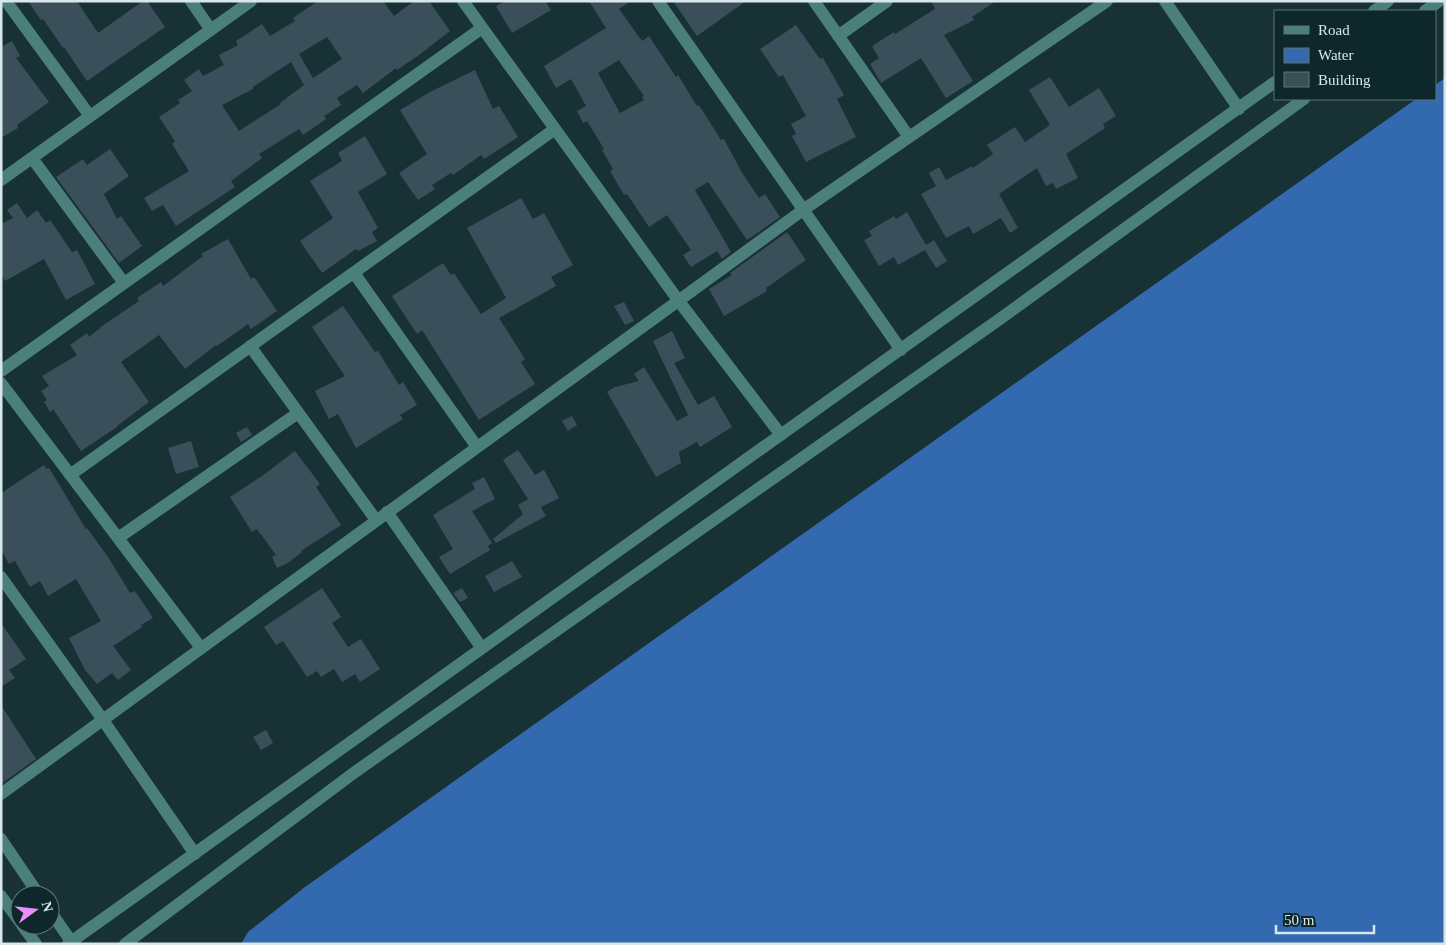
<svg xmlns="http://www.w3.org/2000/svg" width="1446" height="945" viewBox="0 0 1446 945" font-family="Georgia,serif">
<rect width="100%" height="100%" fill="#183135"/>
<path fill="#336aaf" d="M 1445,78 L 1445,944 L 241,944 L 248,932 L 305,887 L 1416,99 L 1435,99 L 1435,85 Z"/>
<path fill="#3b4f5b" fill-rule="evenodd" d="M 28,1 L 77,1 L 98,33 L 143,1 L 147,1 L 165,27 L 87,81 L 64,47 L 63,48 L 43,19 L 41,20 Z
M 318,1 L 383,1 L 394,16 L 414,1 L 429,1 L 450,31 L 419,55 L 397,70 L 396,68 L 363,93 L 357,85 L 337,98 L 341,105 L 324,116 L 326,119 L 303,135 L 299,129 L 259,154 L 262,158 L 231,181 L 235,187 L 176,226 L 163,205 L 152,211 L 144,198 L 189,171 L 172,144 L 175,141 L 159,117 L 180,103 L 178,100 L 192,91 L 184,80 L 199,69 L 203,76 L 224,65 L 219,55 L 238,45 L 236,41 L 262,24 L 270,36 L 295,21 L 293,18 ZM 327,37 L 342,59 L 313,78 L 299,54 ZM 291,62 L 304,85 L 280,103 L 281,104 L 239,131 L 222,105 L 253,89 L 253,87 Z
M 505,1 L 545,1 L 551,10 L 512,33 L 496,6 Z
M 589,1 L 631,1 L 619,9 L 642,41 L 649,36 L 676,77 L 678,75 L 697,106 L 699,105 L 721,140 L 724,139 L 742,173 L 759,198 L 765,194 L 780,217 L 747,240 L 708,182 L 695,190 L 731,252 L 722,259 L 717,251 L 691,267 L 683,255 L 691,250 L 667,215 L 649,227 L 627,194 L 624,195 L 610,171 L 613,169 L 602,150 L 604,149 L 587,121 L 583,123 L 577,111 L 586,106 L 571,79 L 556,88 L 544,66 L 606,28 ZM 619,60 L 644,96 L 642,97 L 644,100 L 620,113 L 598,73 Z
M 673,1 L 746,1 L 697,36 Z
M 931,1 L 996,1 L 972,17 L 974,20 L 944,35 L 973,81 L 946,98 L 921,58 L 881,83 L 870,64 L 879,58 L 872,46 L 894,32 L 895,34 L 935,9 Z
M 796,25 L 820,59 L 823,58 L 844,95 L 837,99 L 856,137 L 806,162 L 792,136 L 796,134 L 791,124 L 806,116 L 783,75 L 779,77 L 760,49 Z
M 12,41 L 20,56 L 16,58 L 49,102 L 17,125 L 18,128 L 1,138 L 1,47 Z
M 475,70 L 493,109 L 499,106 L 518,137 L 484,159 L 481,155 L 453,175 L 451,173 L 432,185 L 435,189 L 418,200 L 399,173 L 427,154 L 400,110 L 432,91 Z
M 1050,77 L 1069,107 L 1099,88 L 1116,116 L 1103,124 L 1105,128 L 1066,154 L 1078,178 L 1056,189 L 1053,183 L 1046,186 L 1037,168 L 999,194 L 1018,228 L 1010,233 L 1001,218 L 973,234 L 969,226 L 946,238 L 921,194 L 936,186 L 929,173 L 939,167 L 946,180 L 972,166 L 973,168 L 993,154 L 987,145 L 1015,127 L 1025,142 L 1050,125 L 1029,90 Z
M 365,136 L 387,174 L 358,192 L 378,228 L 372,232 L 377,241 L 358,251 L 356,249 L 322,273 L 300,241 L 333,218 L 310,181 L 342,161 L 338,153 Z
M 110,149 L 129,176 L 104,194 L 117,219 L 121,216 L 142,246 L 119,263 L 56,177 L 83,159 L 87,165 Z
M 521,198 L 533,219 L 544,213 L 573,265 L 551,277 L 556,286 L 499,318 L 525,359 L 521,362 L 535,384 L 479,420 L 422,330 L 417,334 L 392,296 L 443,263 L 451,275 L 454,273 L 481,314 L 506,298 L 467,228 Z
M 17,203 L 27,218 L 37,210 L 46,223 L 50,220 L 72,252 L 77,250 L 95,284 L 66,300 L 44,259 L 5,281 L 1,274 L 1,224 L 13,218 L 7,210 Z
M 907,212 L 926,245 L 934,240 L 947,261 L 936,268 L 925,250 L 898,265 L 894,257 L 879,266 L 864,240 L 872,236 L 869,231 L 894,216 L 896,219 Z
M 787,232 L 806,260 L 766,288 L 767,291 L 724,316 L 709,289 L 732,275 L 730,273 Z
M 228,239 L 251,279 L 254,277 L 277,311 L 251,329 L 248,324 L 217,346 L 216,345 L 185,369 L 159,335 L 121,362 L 149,402 L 117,426 L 117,427 L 81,451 L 53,409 L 50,412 L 44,402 L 47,400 L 41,391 L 49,386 L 42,376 L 77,355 L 70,345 L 87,333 L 89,337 L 105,324 L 139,301 L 137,298 L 161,282 L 163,286 L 203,256 L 201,254 Z
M 624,302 L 634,321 L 625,325 L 614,306 Z
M 343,306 L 375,352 L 378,351 L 399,385 L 403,382 L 417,405 L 400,415 L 403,419 L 356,448 L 338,414 L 329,419 L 315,391 L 345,376 L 312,327 Z
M 672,331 L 685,358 L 674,363 L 698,405 L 714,396 L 732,427 L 700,447 L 697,442 L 679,452 L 681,463 L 656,477 L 607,392 L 615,387 L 639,381 L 634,374 L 644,367 L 677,421 L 688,415 L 653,341 Z
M 572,416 L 577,425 L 568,431 L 562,421 Z
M 247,427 L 252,435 L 241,442 L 236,433 Z
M 191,441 L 199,467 L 176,474 L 168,448 Z
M 518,450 L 535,475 L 544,470 L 559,498 L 541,507 L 546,516 L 496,543 L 493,539 L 523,514 L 518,505 L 528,499 L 503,460 Z
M 295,451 L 320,484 L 316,487 L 341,525 L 301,551 L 302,552 L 288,563 L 277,568 L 272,557 L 276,555 L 257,529 L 252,532 L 230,497 L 262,476 Z
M 44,465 L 46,469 L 49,468 L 86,529 L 87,528 L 110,560 L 130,593 L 135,591 L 153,618 L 141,625 L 142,627 L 113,646 L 131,670 L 118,680 L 112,673 L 97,684 L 85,670 L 69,638 L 101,621 L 76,579 L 48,596 L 40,581 L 30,587 L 15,561 L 9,564 L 1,549 L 1,493 Z
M 484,477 L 495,499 L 472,511 L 492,543 L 488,546 L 490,550 L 450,574 L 439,557 L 453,549 L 433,515 L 475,489 L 472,483 Z
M 512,561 L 522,577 L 494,592 L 485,576 Z
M 322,588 L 341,617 L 332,623 L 348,647 L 361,639 L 380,669 L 360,682 L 355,674 L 342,682 L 334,669 L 321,677 L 317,671 L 307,677 L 283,641 L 276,645 L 264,627 Z
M 462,588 L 468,598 L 460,602 L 453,593 Z
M 1,623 L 26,659 L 9,670 L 15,678 L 1,687 Z
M 1,705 L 36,759 L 1,784 Z
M 266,730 L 273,743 L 261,750 L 253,737 Z"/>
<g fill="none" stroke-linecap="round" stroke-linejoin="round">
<path stroke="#4b7f7b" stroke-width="12" d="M 6,1 L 90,116
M 191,1 L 211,30
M 463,1 L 678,300 L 781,435
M 658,1 L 901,350
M 814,1 L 909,137
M 1165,1 L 1239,109
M 1374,11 L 1388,1
M 1425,11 L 1439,1
M 838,36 L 887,1
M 32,158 L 124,283
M 1,180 L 251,1
M 354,273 L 477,447
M 250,346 L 376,520
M 1,371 L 482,28
M 1,383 L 201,648
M 70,475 L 555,129
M 387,512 L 481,647
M 118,538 L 298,413
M 1,577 L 103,720 L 195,854
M 1,794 L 803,210 L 1107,1
M 1,839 L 39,895
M 1,896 L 20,922
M 50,911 L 73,944
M 22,925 L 36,944
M 68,944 C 468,654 874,371 1275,82
M 125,944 L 355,772 L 997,321 L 1304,99"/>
</g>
<rect width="1446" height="945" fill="none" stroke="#d9e7ea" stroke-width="5"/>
<rect x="1274" y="10" width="162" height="90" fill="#0e272b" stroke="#5f7477"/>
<rect x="1284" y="26" width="25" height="8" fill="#4b7f7b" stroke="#5f7477"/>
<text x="1318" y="35" font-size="15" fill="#d9e7ea">Road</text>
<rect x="1284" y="48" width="25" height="15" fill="#336aaf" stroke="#5f7477"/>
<text x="1318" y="60" font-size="15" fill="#d9e7ea">Water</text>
<rect x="1284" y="72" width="25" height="15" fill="#3b4f5b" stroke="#5f7477"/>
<text x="1318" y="85" font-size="15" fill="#d9e7ea">Building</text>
<g transform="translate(35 910) rotate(75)"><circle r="24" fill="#0e272b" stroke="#5f7477"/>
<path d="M0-4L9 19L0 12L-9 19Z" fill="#ea8dfd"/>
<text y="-8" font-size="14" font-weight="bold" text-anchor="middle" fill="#d9e7ea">N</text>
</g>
<path d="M1276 925v8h98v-8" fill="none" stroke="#d9e7ea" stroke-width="2.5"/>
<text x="1284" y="925" font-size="15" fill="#d9e7ea" stroke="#0e272b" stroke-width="4" paint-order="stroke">50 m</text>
</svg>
